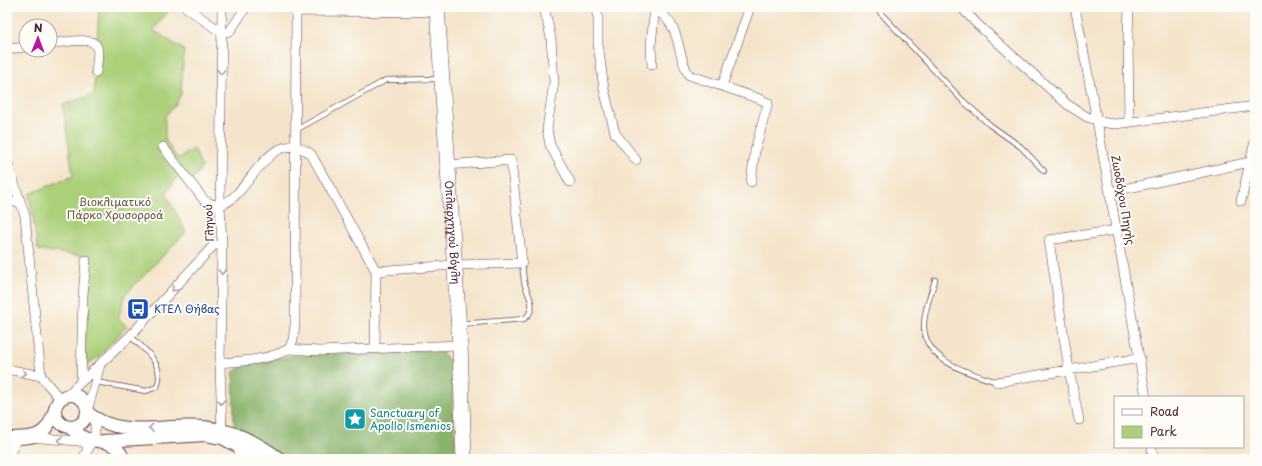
<svg xmlns="http://www.w3.org/2000/svg" width="1262" height="466" viewBox="0 0 1262 466" font-family="'Playpen Sans',sans-serif">
<rect width="100%" height="100%" fill="#fdfcf7"/>
<filter id="ink" filterUnits="userSpaceOnUse"><feTurbulence type="fractalNoise" baseFrequency=".025" numOctaves="2"/><feDisplacementMap in="SourceGraphic" scale="8" xChannelSelector="R" yChannelSelector="G"/><feConvolveMatrix kernelMatrix="1 2 1 2 8 2 1 2 1" color-interpolation-filters="sRGB"/></filter>
<filter id="wash" filterUnits="userSpaceOnUse"><feTurbulence type="fractalNoise" baseFrequency=".012" numOctaves="4" result="noise"/><feDisplacementMap in="SourceGraphic" scale="16" xChannelSelector="R" yChannelSelector="G"/><feGaussianBlur stdDeviation="0.9" result="paint"/><feColorMatrix in="noise" values="0 0 0 0 0 0 0 0 0 0 0 0 0 0 0 0 0 1.4 0 .05"/><feComposite in="paint" operator="in"/></filter>
<g filter="url(#wash)">
<rect width="100%" height="100%" fill="#f4e4cb"/>
<path fill="#acd07a" stroke="#7b7852" d="M 99,7 L 172,7 L 153,30 L 184,50 L 181,94 L 176,104 L 165,116 L 165,139 L 178,159 L 194,149 L 202,167 L 190,183 L 182,170 L 166,194 L 186,232 L 125,295 L 118,319 L 127,326 L 98,357 L 84,367 L 87,277 L 90,257 L 38,250 L 29,194 L 73,176 L 63,105 L 94,94 Z"/>
<path fill="#89b26a" stroke="#6a684a" d="M 434,350 L 445,355 L 451,363 L 456,459 L 286,459 L 234,430 L 233,372 L 241,367 L 290,356 Z"/>
</g>
<g filter="url(#ink)">
<g fill="none" stroke-linecap="round" stroke-linejoin="round">
<g stroke="#643d43" stroke-width="6">
<path id="service" d="M 875,7 L 962,100 L 990,125 L 1021,147 L 1044,171
M 296,130 L 386,80 L 439,79
M 935,280 C 931,294 924,310 924,325 C 923,361 969,373 997,382
M 460,324 L 524,319 C 538,308 529,298 525,285 C 523,278 523,270 522,263
M 96,382 L 146,391 L 157,387 C 166,366 145,349 130,336"/>
</g>
<g stroke="#643d43" stroke-width="10">
<path id="minor" d="M 186,7 L 222,33
M 222,7 L 220,205 L 222,244 L 220,363 L 222,435
M 544,7 L 551,38 L 554,82 L 547,129 L 550,145 L 570,182
M 596,7 L 598,19 L 598,44 L 604,89 L 615,133 L 636,160
M 961,7 L 977,24 L 1068,105 L 1087,117 L 1106,123 L 1116,124 L 1255,106
M 1075,7 L 1097,121 L 1146,397
M 655,8 C 684,29 674,49 689,75 L 760,99 L 768,103 L 755,150 L 751,182
M 296,11 L 437,12
M 222,33 L 230,31 L 246,7
M 50,44 C 60,43 93,35 97,47 C 99,54 97,64 96,72
M 7,49 L 26,47
M 652,65 L 651,45 L 655,7
M 722,86 L 750,7
M 1129,122 L 1128,37 L 1129,7
M 163,147 L 204,200 C 209,203 215,206 221,205 C 250,196 269,123 311,154 L 376,271 L 375,348
M 7,161 L 25,216 L 41,376 L 60,399
M 1110,192 L 1250,162
M 1241,201 L 1255,141
M 7,202 L 20,202
M 376,271 L 454,265 L 522,263 L 511,160 L 447,165
M 289,349 L 319,351 L 460,345
M 220,363 C 243,361 269,360 289,349 L 293,340 L 295,325 L 296,7
M 7,369 L 41,376
M 81,381 L 83,295 L 86,260
M 997,382 L 1140,358
M 67,395 L 130,336 L 214,245 L 222,244
M 88,408 L 100,365
M 1079,420 L 1069,370 L 1049,240 L 1117,230
M 29,437 L 78,441 L 84,442 L 89,448
M 239,445 L 239,459
M 1152,447 L 1153,459
M 7,459 L 18,438
M 83,459 L 95,434 L 95,419"/>
</g>
<g stroke="#643d43" stroke-width="14">
<path id="tertiary" d="M55 411a16 16 0 1 1 32 0a16 16 0 1 1-32 0Z
M 88,413 C 122,440 164,423 203,427 C 232,429 257,442 280,459
M 69,427 C 74,431 79,435 85,438 C 101,444 114,438 124,459
M 7,438 C 34,438 47,438 55,409
M 103,441 L 206,435 L 222,438 L 262,459"/>
</g>
<g stroke="#643d43" stroke-width="16">
<g id="primary">
<path id="s1" d="M 437,7 L 460,345 L 464,459"/>
</g>
</g>
<use href="#service" stroke="#fff" stroke-width="4.5"/>
<use href="#minor" stroke="#fff" stroke-width="9"/>
<use href="#tertiary" stroke="#fff" stroke-width="12"/>
<use href="#primary" stroke="#fff" stroke-width="15"/>
</g>
<defs><path id="oneway-chevron" d="M-2-3.5L2.5 0L-2 3.5" fill="none" stroke-width="1.6" stroke-linecap="round" stroke-linejoin="round"/></defs>
<g stroke="#ae9aa0">
<use href="#oneway-chevron" transform="translate(221 72) rotate(91)"/>
<use href="#oneway-chevron" transform="translate(222 272) rotate(91)"/>
<use href="#oneway-chevron" transform="translate(174 289) rotate(133)"/>
<use href="#oneway-chevron" transform="translate(24 373) rotate(12)"/>
<use href="#oneway-chevron" transform="translate(221 402) rotate(89)"/>
<use href="#oneway-chevron" transform="translate(151 428) rotate(177)"/>
<use href="#oneway-chevron" transform="translate(60 440) rotate(-178)"/>
</g>
</g>
<defs>
<g id="bus-square" transform="scale(1.15)"><rect x="-9" y="-9" width="18" height="18" rx="4" fill="#1a4fb4" stroke="#fdfcf7"/><path d="M-5-6H5V4H4V6H2V4H-2V6H-4V4H-5ZM-3.5-4V0h7V-4ZM-3.5 1.2v1.5H-2V1.2ZM2 1.2v1.5H3.5V1.2Z" fill="#fff"/></g>
<g id="sight-square" transform="scale(1.15)"><rect x="-9" y="-9" width="18" height="18" rx="4" fill="#0f9aa8" stroke="#fdfcf7"/><path d="M0-6L1.8-2.2L6-1.7L2.9 1.2L3.7 5.4L0 3.3L-3.7 5.4L-2.9 1.2L-6-1.7L-1.8-2.2Z" fill="#fff"/></g>
</defs>
<g fill-rule="evenodd">
<use href="#bus-square" x="138" y="309"/>
<use href="#sight-square" x="355" y="419"/>
</g>
<g text-anchor="middle" stroke-width="4" stroke-linejoin="round" paint-order="stroke">
<g font-size="11" fill="#4a1f2b" stroke="#fdfcf7">
<text transform="translate(1123 200) rotate(80)" y="4">Ζωοδόχου Πηγής</text>
<text transform="translate(209 223) rotate(-93)" y="4">Γληνού</text>
<text dy="4" stroke="none"><textPath href="#s1" startOffset="226">Οπλαρχηγού Βόγλη</textPath></text>
</g>
<g font-size="11" fill="#675443" stroke="#fdfcf7">
<text x="115" y="206">Βιοκλιματικό<tspan x="115" dy="13">Πάρκο Χρυσορροά</tspan></text>
</g>
<g font-size="11" fill="#164399" stroke="#fdfcf7" text-anchor="start">
<text x="154" y="313">ΚΤΕΛ Θήβας</text>
</g>
<g font-size="11" fill="#0d838f" stroke="#fdfcf7" text-anchor="start">
<text x="370" y="417">Sanctuary of<tspan x="370" dy="13">Apollo Ismenios</tspan></text>
</g>
</g>
<rect width="1262" height="466" fill="none" stroke="#fdfcf7" stroke-width="24"/>
<rect x="1114" y="396" width="130" height="52" fill="#fdfcf7" stroke="#b5a4a5"/>
<rect x="1122" y="409" width="20" height="6" fill="#ffffff" stroke="#b5a4a5"/>
<text x="1150" y="416" font-size="12" fill="#4a1f2b">Road</text>
<rect x="1122" y="426" width="20" height="12" fill="#acd07a" stroke="#b5a4a5"/>
<text x="1150" y="436" font-size="12" fill="#4a1f2b">Park</text>
<g transform="translate(38 38) rotate(1)"><circle r="19" fill="#fdfcf7" stroke="#b5a4a5"/>
<path d="M0-3L7 15L0 10L-7 15Z" fill="#b5179e"/>
<text y="-6" font-size="11" font-weight="bold" text-anchor="middle" fill="#4a1f2b">N</text>
</g>
</svg>
